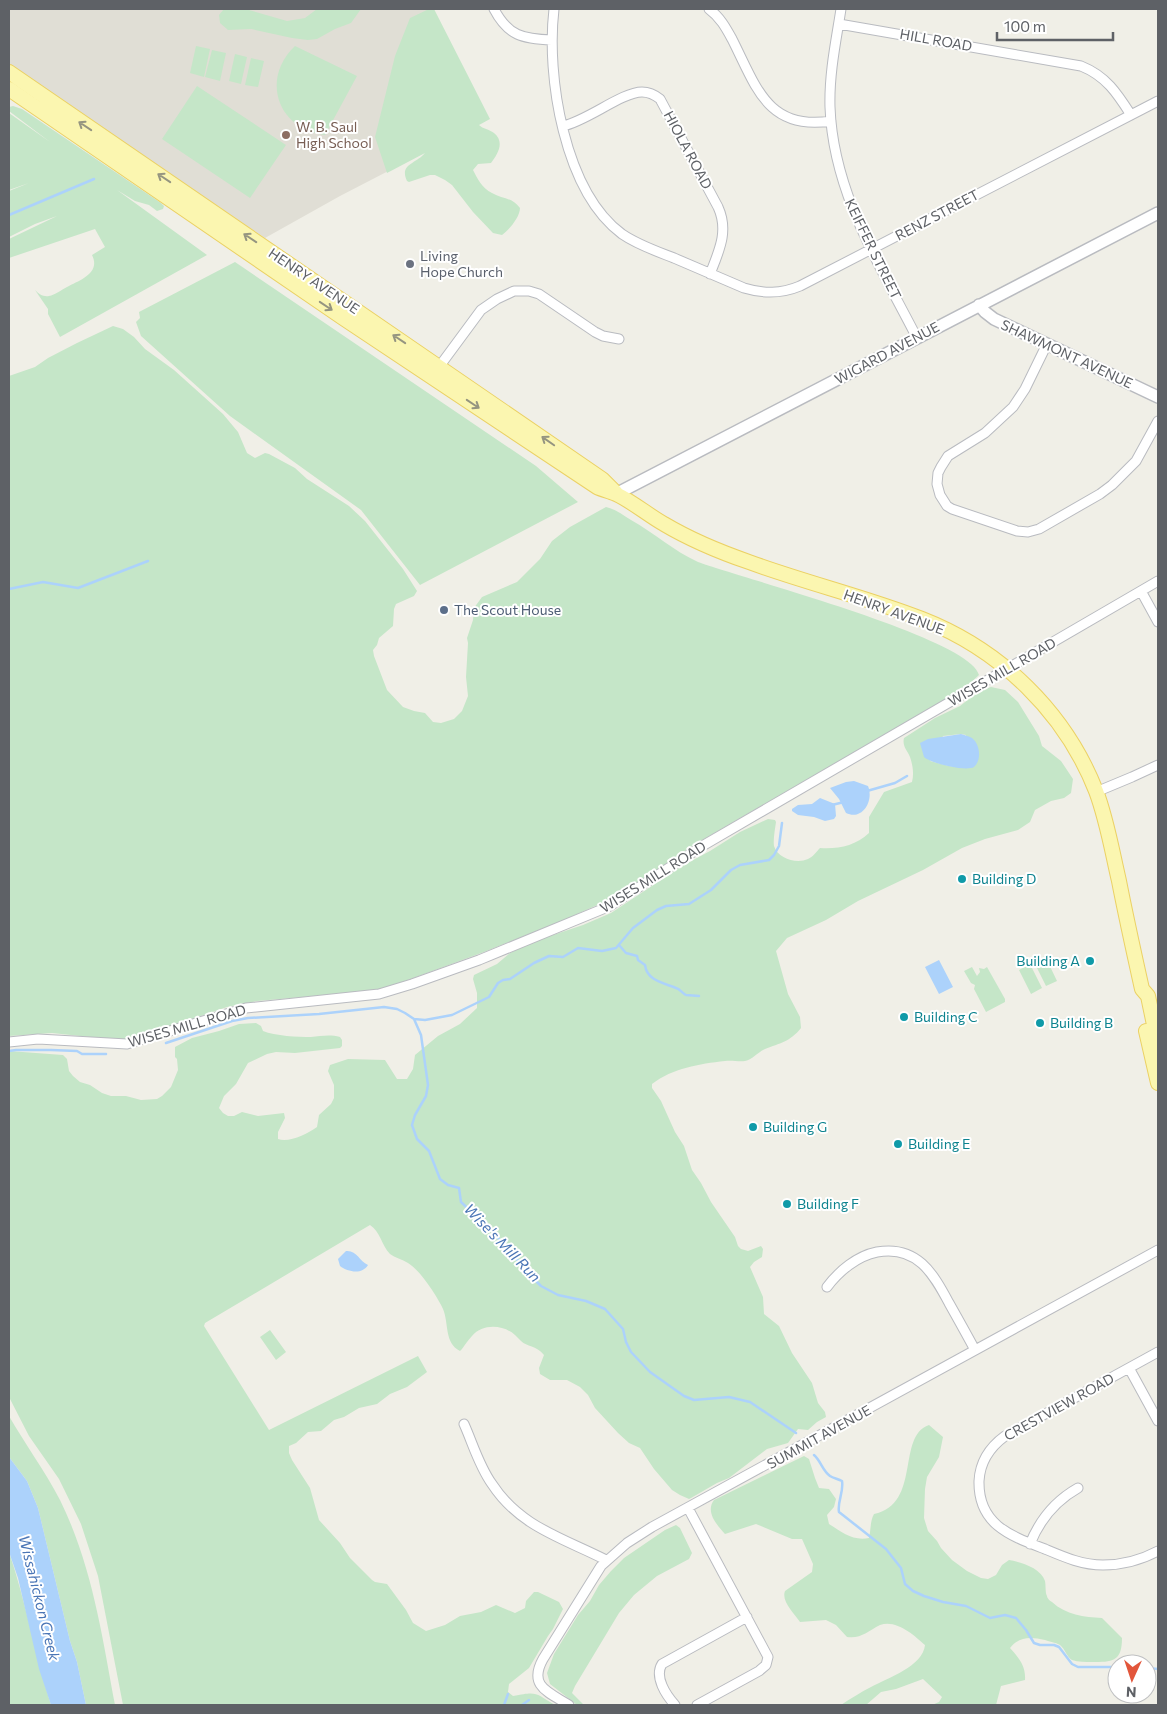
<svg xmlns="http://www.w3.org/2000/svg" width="1167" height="1714" viewBox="0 0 1167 1714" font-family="Commissioner,sans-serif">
<rect width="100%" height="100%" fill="#f0efe7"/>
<path fill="#e0ded5" d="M 9,9 L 433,9 L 487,120 L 340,196 L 265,238 L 9,64 Z"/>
<path fill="#c5e6c8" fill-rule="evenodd" d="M 224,9 L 249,10 L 287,21 L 305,18 L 317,9 L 361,9 L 351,23 L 335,29 L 317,39 L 308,40 L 292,38 L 251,29 L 228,30 L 220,23 L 219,15 Z
M 429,9 L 434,9 L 490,119 L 479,125 C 483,129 489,129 494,133 C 505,142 498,154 491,163 L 478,164 L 473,170 C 477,178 482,188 492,193 C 502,199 512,197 520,208 C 520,217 509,230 502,235 L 493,233 L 473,212 L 452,185 L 445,180 L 435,175 L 430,175 L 409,182 L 407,181 C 399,164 416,164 425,153 L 387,173 L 375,137 L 395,56 L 410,18 Z
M 196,46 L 210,49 L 204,77 L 190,73 Z
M 295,46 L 357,76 L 325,135 C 278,130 260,79 295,46 Z
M 212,50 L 226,53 L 220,81 L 205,77 Z
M 235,54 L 247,57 L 241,84 L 229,81 Z
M 251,58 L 264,61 L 258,87 L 245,85 Z
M 197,86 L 286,145 L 250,198 L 162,139 Z
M 13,106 L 22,109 L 161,203 L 164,206 L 163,209 L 157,211 L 149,205 L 135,201 L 117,190 L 207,255 L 60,337 L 48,314 L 48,309 L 35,290 C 39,294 43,297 49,296 C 55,295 61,290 67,287 C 80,280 101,273 92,255 L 105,247 L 95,229 L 9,258 L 9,239 L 57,216 L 35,224 L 9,237 L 9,191 L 29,183 L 9,190 L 9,113 L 50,142 L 9,111 L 9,107 Z
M 235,262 L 536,466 L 578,502 L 420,585 L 361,510 L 230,416 L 141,336 L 136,322 L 140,318 L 139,312 Z
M 113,326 L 123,329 L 134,337 L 145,349 L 174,370 L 223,414 L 238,432 L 247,453 L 255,458 L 265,453 L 269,454 L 295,468 L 307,479 L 349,506 L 365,521 L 403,569 L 417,591 L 414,596 L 396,604 L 394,609 L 393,626 L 379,638 L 377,645 L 373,650 L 374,656 L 387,690 L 403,707 L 414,711 L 425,713 L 433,722 L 441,723 L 454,719 L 462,711 L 468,696 L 466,677 L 468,643 L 467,638 L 473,620 L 474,608 L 482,597 L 517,582 L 540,559 L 552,541 L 570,527 L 606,507 C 615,509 623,515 631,520 C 654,533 674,551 698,562 C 741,578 971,638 979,675 L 965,688 L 692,846 L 633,887 L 615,897 L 564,920 L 484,952 L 389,987 L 372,991 L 257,1001 L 227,1007 L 134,1039 L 118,1040 L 52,1033 L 9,1036 L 9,376 L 35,367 L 48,358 L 77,343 Z
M 991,687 L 1005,690 L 1018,702 L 1039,736 L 1042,746 L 1061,761 L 1073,779 L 1071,793 L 1064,798 L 1051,801 L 1035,810 L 1030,822 L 1018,830 L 985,839 L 962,848 L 923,870 L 858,901 L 826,920 L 787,938 L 776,951 L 788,994 L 800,1017 L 801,1028 C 790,1042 780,1043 765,1049 C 758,1052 753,1059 745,1061 C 739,1062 732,1060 725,1061 C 699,1064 673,1068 652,1084 L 652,1088 L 661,1101 L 675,1132 L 684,1146 L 692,1170 L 701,1183 L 711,1202 L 735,1237 L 738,1246 L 741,1249 L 748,1251 L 761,1246 L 763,1249 L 762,1257 L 754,1262 L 750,1267 L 763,1297 L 764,1314 L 779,1326 L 792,1353 L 812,1383 L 818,1403 L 825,1412 L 826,1417 L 817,1422 L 808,1430 L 798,1429 L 788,1443 L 767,1449 L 729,1478 L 717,1483 L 691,1498 L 689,1499 L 680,1495 L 672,1490 L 654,1469 L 640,1448 L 629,1443 L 618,1433 L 595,1408 L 588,1395 L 580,1387 L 567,1380 L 550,1380 L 540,1374 L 539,1368 L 544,1355 C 536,1345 527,1347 521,1341 C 519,1339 517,1337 515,1335 C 504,1325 483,1323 472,1336 C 468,1340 465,1345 462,1349 L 460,1351 C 444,1343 449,1323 443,1309 C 437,1296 420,1270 408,1263 C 402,1259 395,1258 390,1254 C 382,1246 380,1231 370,1225 L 205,1323 L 204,1326 L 269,1430 L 418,1356 L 427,1372 L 407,1387 L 390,1394 L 377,1404 L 359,1408 L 344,1417 L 334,1420 L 321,1431 L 308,1432 L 296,1443 L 289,1446 L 289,1453 L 292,1460 L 310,1488 L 319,1520 L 340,1543 L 350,1558 L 372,1580 L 375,1582 L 387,1584 L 406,1610 L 413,1623 L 426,1631 L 445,1625 L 460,1616 L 481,1612 L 496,1605 L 515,1613 L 525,1608 L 526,1601 L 534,1592 L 538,1592 L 559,1602 L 563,1609 L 553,1629 L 548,1636 L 529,1668 L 509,1684 L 508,1692 L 513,1696 C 538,1691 535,1693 555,1705 L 123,1705 L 98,1576 L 81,1524 L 59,1479 L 29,1436 L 9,1397 L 9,1051 L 63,1055 L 67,1059 L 69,1071 L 73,1076 L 80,1082 L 90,1085 L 102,1093 L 111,1096 L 126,1096 L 141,1100 L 157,1099 L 162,1096 L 171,1087 L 178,1070 L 177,1059 L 175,1057 L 175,1047 L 192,1038 L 219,1031 L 239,1024 L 256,1023 L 261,1026 L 263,1031 C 275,1036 298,1037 311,1037 C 321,1036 330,1034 340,1037 L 342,1040 L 342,1046 L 340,1048 L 295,1053 L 276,1052 L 267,1054 L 248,1063 L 236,1084 L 224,1096 L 219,1108 L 223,1113 L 228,1116 L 234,1116 L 242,1112 L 258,1116 L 284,1113 L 285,1118 L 278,1132 L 278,1139 C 289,1143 307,1134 317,1127 L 319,1115 L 331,1104 L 334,1098 L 334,1085 L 328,1071 L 330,1065 L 348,1059 L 385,1060 L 397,1079 L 407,1079 L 413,1069 L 415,1055 L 438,1036 L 460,1024 L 477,1008 L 477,993 L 473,979 L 474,975 L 497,964 L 510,953 L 535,941 L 583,925 L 611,913 L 682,866 L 710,851 L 740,832 L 768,819 L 775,820 L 776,822 C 775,829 773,840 774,846 C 778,859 797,864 808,859 C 813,857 816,852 820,848 C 839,849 855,846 869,833 L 869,817 L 884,792 L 912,782 C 914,774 913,766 910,757 C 907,750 902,746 904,738 L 935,718 L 960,706 L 979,691 ZM 961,734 L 966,735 L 971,768 L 949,766 L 930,761 L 943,736 Z
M 1045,956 L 1057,981 L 1046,986 L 1034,962 Z
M 1030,964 L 1042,988 L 1031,994 L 1019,970 Z
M 972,967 L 977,976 L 980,972 L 979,968 L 984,969 L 987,967 L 1005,999 L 1005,1002 L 986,1012 L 974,989 L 975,985 L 971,983 L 964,971 Z
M 270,1330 L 286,1352 L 276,1360 L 260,1337 Z
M 9,1416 C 25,1444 45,1471 60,1500 C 92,1565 102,1635 115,1705 L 86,1705 L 77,1662 L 70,1641 L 38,1508 L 27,1481 L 9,1457 Z
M 929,1425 L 943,1437 L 939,1457 L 927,1477 L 925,1489 L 924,1518 L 928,1531 L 937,1541 L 941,1548 L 952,1560 L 967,1571 L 981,1578 L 988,1579 L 996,1575 L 1002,1565 L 1009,1560 C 1021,1562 1041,1568 1045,1581 C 1046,1586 1045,1592 1047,1596 C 1047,1598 1050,1601 1052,1602 C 1066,1615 1084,1617 1102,1618 L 1122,1638 C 1122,1662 1112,1662 1092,1662 C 1086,1662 1078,1662 1072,1660 C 1067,1657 1065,1649 1060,1645 C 1055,1642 1050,1642 1045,1640 C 1031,1637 1020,1636 1010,1648 C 1019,1658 1026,1666 1025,1680 L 1001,1686 L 996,1705 L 932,1705 L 939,1702 L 942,1697 L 923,1679 L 896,1689 L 881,1692 L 866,1705 L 841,1705 C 850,1699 861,1692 871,1687 C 888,1678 923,1666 925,1645 C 914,1635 896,1619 880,1625 C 868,1631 861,1639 847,1637 L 836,1625 L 826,1620 L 800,1622 C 794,1613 781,1601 785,1591 L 812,1572 L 813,1564 L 802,1539 L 792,1539 L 756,1524 L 725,1534 C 717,1525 705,1512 714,1500 L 804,1456 L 809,1459 L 815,1478 L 819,1488 L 829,1489 L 836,1499 L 834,1507 L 827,1515 L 829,1524 C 843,1533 853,1541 869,1538 C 871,1530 870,1521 874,1514 C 922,1504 896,1436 929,1425 Z
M 676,1525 L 680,1528 L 692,1553 L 689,1559 L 657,1576 L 634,1595 L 619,1613 L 575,1686 L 572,1693 L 584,1705 L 577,1705 L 550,1684 L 547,1673 L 554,1654 L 578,1615 L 590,1601 L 599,1585 L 611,1571 L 624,1558 L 665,1530 Z
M 9,1552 C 26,1602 35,1655 51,1705 L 9,1705 Z"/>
<path fill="#acd2fb" d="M 961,734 C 964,735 969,736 972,738 C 980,744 982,760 974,767 C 966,772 930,763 924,757 L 920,743 L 928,739 Z
M 854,781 L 868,786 C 874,800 863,821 846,813 L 839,799 L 830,788 L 846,782 Z
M 820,798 L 835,804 L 836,816 L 834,819 L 825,821 L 814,817 L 798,815 L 792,811 L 792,809 L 798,805 L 812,804 Z
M 939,960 L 953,987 L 939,994 L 925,967 Z
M 346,1251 C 357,1250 359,1261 368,1265 C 362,1275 348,1272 340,1266 L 338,1259 Z
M 9,1457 L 27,1481 L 38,1508 L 70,1641 L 77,1662 L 86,1705 L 51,1705 L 39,1669 L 18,1578 L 9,1552 Z"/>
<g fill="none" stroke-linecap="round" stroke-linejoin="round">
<path stroke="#acd2fb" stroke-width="2.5" d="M 9,215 L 94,179
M 9,589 L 43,582 L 78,588 L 148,561
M 867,791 L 895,783 L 907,776
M 832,805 L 844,802
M 619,945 L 626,953 L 637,956 L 638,960 L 645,965 C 647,981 664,983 676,988 C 680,989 682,993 686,995 L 699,996
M 414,1019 L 425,1020 L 452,1015 L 489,997 L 498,983 L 503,980 L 510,979 L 534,963 L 549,956 L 563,957 L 578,948 L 602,951 L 616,948 L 633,928 L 657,910 L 666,906 L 689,904 L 711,890 L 731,870 L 740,865 L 769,860 L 774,855 L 779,846 L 782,823
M 166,1043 L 232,1021 L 248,1018 L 319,1014 L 384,1007 L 397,1009 L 405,1013 L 414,1019 L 421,1035 L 428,1085 L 426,1096 L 415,1115 L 412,1125 L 417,1139 L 429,1151 L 440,1179 L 448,1185 L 459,1188 L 461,1202 L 495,1234 L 512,1256 L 523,1264 L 526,1271 L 541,1286 L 558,1295 L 586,1301 L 605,1309 L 623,1329 L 626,1342 L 631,1352 L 650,1372 L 684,1396 L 694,1400 L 729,1397 L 750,1402 L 796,1433
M 9,1051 L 16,1050 L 51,1050 L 77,1051 L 82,1054 L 106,1054
M 814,1455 C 821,1461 822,1470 830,1476 C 833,1478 838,1479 842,1481 C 844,1492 837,1502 839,1512 L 886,1549 L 901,1568 L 905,1584 L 913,1591 L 924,1596 L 943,1602 L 966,1606 L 990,1618 L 1005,1615 L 1016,1618 L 1026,1630 L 1034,1643 L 1040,1645 L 1054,1645 L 1059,1647 L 1072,1664 L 1078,1667 L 1117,1667
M 1147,1668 L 1158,1669
M 504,1705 L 508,1694
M 522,1705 L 529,1700"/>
<g stroke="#b9bbc0" stroke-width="11">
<path id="minor" d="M 494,9 C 508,36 523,39 552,40
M 554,9 C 546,76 564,191 622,234 C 638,245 656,251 674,258 C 697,268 721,278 744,288 C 764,294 781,294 800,286 L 1158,101
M 709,9 C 720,17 726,28 732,39 C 756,86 767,131 831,121
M 841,9 C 836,41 829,74 830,107 C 833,192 879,264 917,338
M 839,24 L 1081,66 C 1106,76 1117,93 1131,115
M 563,126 C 587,121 622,92 642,92 C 649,92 655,95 660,99 L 718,207 C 729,231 719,251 710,274
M 1047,344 L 1025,389 L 1013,407 L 985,433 L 948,456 L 941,467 L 938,473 L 937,484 L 940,495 L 947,506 L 952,509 L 1017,531 L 1028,532 L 1039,529 L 1100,494 L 1112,485 L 1136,461 L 1158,421
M 436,371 L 481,310 L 497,299 L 514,291 L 529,291 L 539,294 L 595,332 L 603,336 L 619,339
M 1141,591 L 1158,622
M 1096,792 L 1132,777 L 1158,765
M 9,1042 L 38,1039 L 127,1044 L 246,1008 L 379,994 L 412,984 L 479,960 L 610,906 L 704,845 L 1158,581
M 827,1287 C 839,1271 857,1256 877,1252 C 917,1245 933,1273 949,1303 C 958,1319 967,1335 975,1350
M 1158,1352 L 1005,1436 C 990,1447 980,1462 979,1481 C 978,1525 1011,1536 1045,1549 C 1064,1557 1082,1565 1103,1565 C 1123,1565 1141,1560 1158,1551
M 1129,1368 L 1158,1421
M 464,1424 C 473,1444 479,1466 492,1484 C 520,1527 563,1538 606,1560
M 688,1508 L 768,1657 L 766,1665 L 759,1671 L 697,1705
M 1030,1544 C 1040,1519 1055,1501 1078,1488
M 569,1705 C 548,1692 528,1686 543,1659 L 601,1566 L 627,1543 L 652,1527 L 1158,1250
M 675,1705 C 666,1695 654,1677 662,1664 L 747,1617"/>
</g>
<g stroke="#b9bbc0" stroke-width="14">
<path id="tertiary" d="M 979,305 L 985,312 L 994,319 L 1158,397
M 616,494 L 1158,213"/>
</g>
<g stroke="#ebd164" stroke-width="16">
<path id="primary" d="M 9,72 L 602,479 L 616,493
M 9,89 L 343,318 L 597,487 C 603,490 610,491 616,494 C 633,502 648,515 664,524 C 691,540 720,552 749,562 C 806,583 866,597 922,619 C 1001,650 1065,712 1096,791 C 1107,820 1112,851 1119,881 C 1126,917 1134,953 1142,989 L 1148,996 L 1158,1044
M 1146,1031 L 1158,1083"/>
</g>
<use href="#minor" stroke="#fff" stroke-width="9"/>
<use href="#tertiary" stroke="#fff" stroke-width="11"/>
<use href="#primary" stroke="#fbf6b0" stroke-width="14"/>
</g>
<defs><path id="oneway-shaft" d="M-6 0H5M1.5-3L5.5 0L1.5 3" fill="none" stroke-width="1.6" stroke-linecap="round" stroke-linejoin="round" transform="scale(1.25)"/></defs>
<g stroke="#959580">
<use href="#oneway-shaft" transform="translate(85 126) rotate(-146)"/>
<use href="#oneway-shaft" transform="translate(164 178) rotate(-146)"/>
<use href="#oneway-shaft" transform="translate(250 238) rotate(-146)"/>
<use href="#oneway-shaft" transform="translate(326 306) rotate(34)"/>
<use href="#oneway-shaft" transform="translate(399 339) rotate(-146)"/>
<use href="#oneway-shaft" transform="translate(473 404) rotate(34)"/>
<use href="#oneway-shaft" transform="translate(548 441) rotate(-145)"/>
</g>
<circle fill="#8d6e63" stroke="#fff" stroke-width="2" cx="286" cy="135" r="5"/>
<circle fill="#6b7280" stroke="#fff" stroke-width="2" cx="410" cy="264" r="5"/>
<circle fill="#5c6f8a" stroke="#fff" stroke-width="2" cx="444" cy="610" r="5"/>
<g fill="#0f9aa8" stroke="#fff" stroke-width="2">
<circle cx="962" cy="879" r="5"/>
<circle cx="1090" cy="961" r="5"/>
<circle cx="904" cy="1017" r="5"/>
<circle cx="1040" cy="1023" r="5"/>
<circle cx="753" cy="1127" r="5"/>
<circle cx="898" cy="1144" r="5"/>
<circle cx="787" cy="1204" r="5"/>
</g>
<g text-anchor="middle" stroke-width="4" stroke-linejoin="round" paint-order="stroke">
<g font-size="14" fill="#5e6166" stroke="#fff">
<text transform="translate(936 40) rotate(10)" y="5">HILL ROAD</text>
<text transform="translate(688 150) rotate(62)" y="5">HIOLA ROAD</text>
<text transform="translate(937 215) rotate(-28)" y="5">RENZ STREET</text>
<text transform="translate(873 249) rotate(64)" y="5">KEIFFER STREET</text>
<text transform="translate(314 281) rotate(34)" y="5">HENRY AVENUE</text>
<text transform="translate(887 353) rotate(-28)" y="5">WIGARD AVENUE</text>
<text transform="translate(1067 354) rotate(25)" y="5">SHAWMONT AVENUE</text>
<text transform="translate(894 612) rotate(20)" y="5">HENRY AVENUE</text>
<text transform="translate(1002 672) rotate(-30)" y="5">WISES MILL ROAD</text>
<text transform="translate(653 877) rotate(-32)" y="5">WISES MILL ROAD</text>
<text transform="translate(187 1026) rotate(-16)" y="5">WISES MILL ROAD</text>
<text transform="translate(1059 1407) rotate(-29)" y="5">CRESTVIEW ROAD</text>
<text transform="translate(819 1437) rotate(-29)" y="5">SUMMIT AVENUE</text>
</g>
<g font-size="14" fill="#785e54" stroke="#fff" text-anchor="start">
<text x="296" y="132">W. B. Saul<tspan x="296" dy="16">High School</tspan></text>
</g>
<g font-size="14" fill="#5b616d" stroke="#fff" text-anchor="start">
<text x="420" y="261">Living<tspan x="420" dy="16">Hope Church</tspan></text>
</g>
<g font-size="14" fill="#4e5e75" stroke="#fff" text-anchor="start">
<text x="454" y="615">The Scout House</text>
</g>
<g font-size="14" fill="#0d838f" stroke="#fff" text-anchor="start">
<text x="972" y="884">Building D</text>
<text x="1080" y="966" text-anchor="end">Building A</text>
<text x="914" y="1022">Building C</text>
<text x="1050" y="1028">Building B</text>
<text x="763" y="1132">Building G</text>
<text x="908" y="1149">Building E</text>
<text x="797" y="1209">Building F</text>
</g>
<g font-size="15" font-style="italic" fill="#4b76b6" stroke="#fff">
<text transform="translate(502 1243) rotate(46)" y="5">Wise's Mill Run</text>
<text transform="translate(39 1598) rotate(76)" y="5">Wissahickon Creek</text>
</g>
</g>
<rect width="1167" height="1714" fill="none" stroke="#5e6166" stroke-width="20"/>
<g transform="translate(1132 1679) rotate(183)"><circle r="24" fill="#ffffff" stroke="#bfc0c2"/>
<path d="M0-4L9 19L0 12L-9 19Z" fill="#e2563b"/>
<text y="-8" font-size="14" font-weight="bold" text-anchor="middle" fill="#5e6166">N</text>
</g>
<path d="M997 32v8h116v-8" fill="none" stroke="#5e6166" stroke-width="2.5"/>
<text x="1004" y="32" font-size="15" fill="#5e6166" stroke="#ffffff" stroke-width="4" paint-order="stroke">100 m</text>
</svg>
